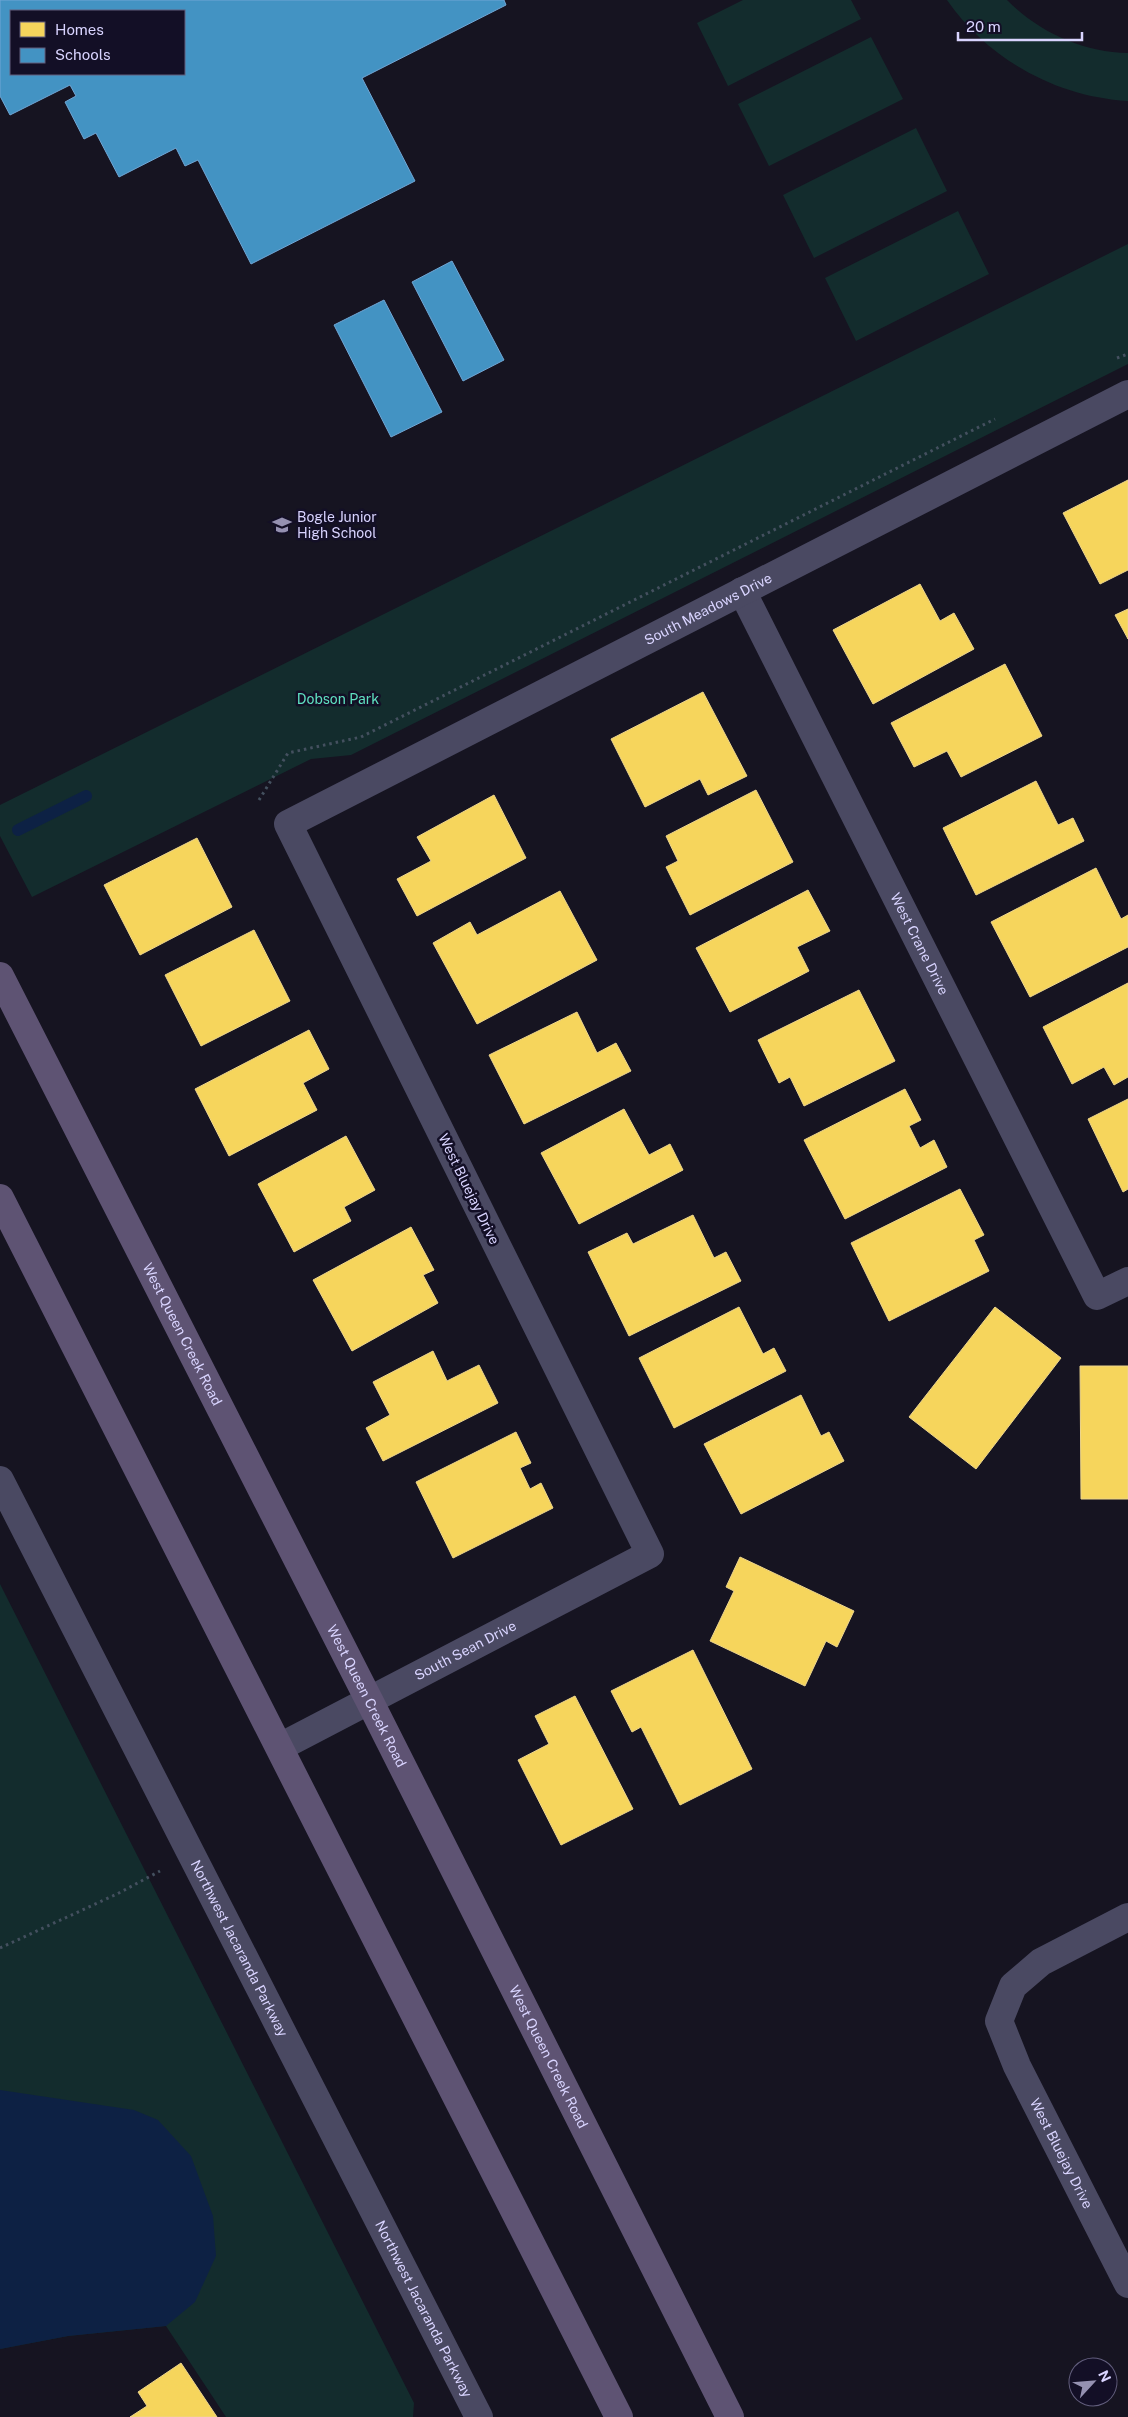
<svg xmlns="http://www.w3.org/2000/svg" width="1128" height="2417" viewBox="0 0 1128 2417" font-family="'Public Sans',sans-serif">
<rect width="100%" height="100%" fill="#161421"/>
<path fill="#132c2d" d="M 743,0 L 851,0 L 861,19 L 728,86 L 697,23 Z
M 947,0 L 1007,0 C 1039,32 1082,52 1128,53 L 1128,101 C 1056,97 988,59 947,0 Z
M 871,37 L 903,99 L 769,166 L 738,104 Z
M 916,128 L 947,191 L 814,258 L 783,195 Z
M 958,211 L 989,274 L 856,341 L 825,278 Z
M 1128,244 L 1128,364 L 351,755 L 311,759 L 32,897 L 0,836 L 0,805 Z
M 0,1584 L 414,2403 L 413,2417 L 226,2417 L 166,2326 L 68,2336 L 0,2349 Z"/>
<path fill="#0d2144" d="M 0,2090 L 134,2110 L 158,2120 L 191,2156 L 213,2216 L 216,2256 L 195,2302 L 166,2326 L 68,2336 L 0,2349 Z"/>
<path fill="#f6d55c" stroke="#edd58d" d="M 1128,480 L 1128,570 L 1100,584 L 1063,513 Z
M 920,584 L 940,621 L 954,613 L 974,649 L 873,704 L 833,630 Z
M 1128,609 L 1128,639 L 1115,615 Z
M 1005,664 L 1042,736 L 961,777 L 947,751 L 914,767 L 891,723 Z
M 703,692 L 747,776 L 708,795 L 700,779 L 645,807 L 611,739 Z
M 1036,781 L 1058,825 L 1073,818 L 1084,841 L 976,895 L 943,828 Z
M 756,790 L 793,862 L 690,915 L 666,867 L 678,861 L 666,836 Z
M 494,795 L 526,858 L 417,916 L 397,879 L 431,861 L 417,837 Z
M 197,838 L 232,907 L 140,955 L 104,885 Z
M 1096,868 L 1121,919 L 1128,915 L 1128,947 L 1030,997 L 991,922 Z
M 808,890 L 830,931 L 797,947 L 809,971 L 730,1012 L 696,948 Z
M 560,891 L 597,960 L 477,1024 L 433,943 L 470,922 L 477,935 Z
M 254,930 L 290,1001 L 201,1046 L 165,975 Z
M 1128,983 L 1128,1077 L 1114,1085 L 1104,1067 L 1072,1084 L 1043,1027 Z
M 859,990 L 895,1061 L 804,1106 L 790,1077 L 779,1083 L 758,1040 Z
M 577,1012 L 597,1053 L 616,1043 L 631,1071 L 524,1124 L 489,1055 Z
M 309,1030 L 329,1069 L 303,1083 L 317,1110 L 229,1156 L 195,1089 Z
M 905,1089 L 921,1120 L 909,1126 L 920,1148 L 934,1140 L 947,1167 L 845,1219 L 804,1140 Z
M 1128,1099 L 1128,1189 L 1123,1192 L 1088,1119 Z
M 624,1109 L 649,1155 L 670,1144 L 683,1170 L 579,1224 L 541,1153 Z
M 346,1136 L 375,1190 L 344,1207 L 351,1221 L 294,1252 L 258,1184 Z
M 960,1189 L 984,1235 L 974,1240 L 989,1271 L 889,1321 L 851,1243 Z
M 693,1215 L 714,1258 L 726,1252 L 741,1281 L 629,1336 L 588,1252 L 627,1233 L 633,1244 Z
M 411,1227 L 434,1270 L 423,1275 L 438,1303 L 352,1351 L 313,1280 Z
M 739,1307 L 763,1354 L 774,1348 L 786,1371 L 674,1428 L 639,1358 Z
M 995,1307 L 1061,1358 L 976,1469 L 909,1417 Z
M 433,1351 L 447,1381 L 479,1365 L 498,1403 L 383,1461 L 366,1428 L 390,1415 L 373,1382 Z
M 1080,1366 L 1128,1366 L 1128,1499 L 1081,1499 Z
M 801,1395 L 821,1436 L 829,1432 L 844,1461 L 741,1514 L 704,1444 Z
M 516,1432 L 531,1463 L 520,1468 L 530,1489 L 541,1483 L 553,1508 L 453,1558 L 416,1482 Z
M 740,1557 L 854,1611 L 837,1647 L 826,1641 L 805,1686 L 710,1641 L 734,1591 L 726,1587 Z
M 693,1650 L 752,1769 L 680,1805 L 641,1727 L 632,1732 L 611,1691 Z
M 575,1696 L 633,1809 L 561,1845 L 518,1760 L 549,1744 L 535,1716 Z
M 181,2363 L 217,2417 L 130,2417 L 147,2406 L 138,2392 Z"/>
<path fill="#4393c3" stroke="#70a6d5" fill-rule="evenodd" d="M 0,0 L 504,0 L 506,5 L 362,78 L 415,181 L 251,264 L 198,160 L 185,166 L 176,148 L 119,177 L 96,133 L 84,139 L 65,102 L 76,96 L 70,85 L 10,115 L 0,96 ZM 11,11 L 184,11 L 184,74 L 11,74 Z
M 452,261 L 504,360 L 463,381 L 412,282 Z
M 384,300 L 442,412 L 391,437 L 334,325 Z"/>
<g fill="none" stroke-linecap="round" stroke-linejoin="round">
<path stroke="#0d2144" stroke-width="12" d="M 18,830 L 86,796"/>
<path stroke="#44505f" stroke-width="3" stroke-dasharray="2.5 4" stroke-linecap="butt" d="M 1117,358 L 1128,354
M 259,800 L 288,753 L 361,737 L 995,419
M 0,1948 L 117,1894 L 160,1871"/>
<g stroke="#4a4962" stroke-width="28">
<path id="s1" d="M 742,591 L 1097,1296 L 1128,1281"/>
<path id="s2" d="M 280,1747 L 650,1554 L 288,824 L 1128,394"/>
<path id="s3" d="M 1128,1917 L 1041,1962 L 1013,1986 L 999,2021 L 1017,2066 L 1128,2284"/>
</g>
<path stroke="#4a4962" stroke-width="28" id="s4" d="M 0,1480 L 479,2417"/>
<g stroke="#5e5373" stroke-width="28">
<path id="s5" d="M 0,976 L 370,1702 L 730,2417"/>
<path d="M 0,1198 L 619,2417"/>
</g>
</g>
<defs>
<g id="school-bare" transform="scale(1.5)"><path d="M0-5L7-2L0 1L-7-2ZM-4 1L0 2.5L4 1V4Q0 6-4 4Z" fill="#9591b1" stroke="#130f26" stroke-width="2.5" paint-order="stroke"/></g>
</defs>
<g fill-rule="evenodd">
<use href="#school-bare" x="282" y="525"/>
</g>
<g text-anchor="middle" stroke-width="5" stroke-linejoin="round" paint-order="stroke">
<g font-size="14" fill="#d9d4ff" stroke="#130f26" text-anchor="start">
<text x="297" y="522">Bogle Junior<tspan x="297" dy="16">High School</tspan></text>
</g>
<g font-size="14" fill="#d9d4ff" stroke="#130f26">
<text dy="5" stroke="none"><textPath href="#s2" startOffset="1704">South Meadows Drive</textPath></text>
<text dy="5" stroke="none"><textPath href="#s1" startOffset="395">West Crane Drive</textPath></text>
<text transform="translate(469 1189) rotate(64)" y="5">West Bluejay Drive</text>
<text dy="5" stroke="none"><textPath href="#s5" startOffset="402">West Queen Creek Road</textPath></text>
<text dy="5" stroke="none"><textPath href="#s2" startOffset="209">South Sean Drive</textPath></text>
<text dy="5" stroke="none"><textPath href="#s5" startOffset="808">West Queen Creek Road</textPath></text>
<text dy="5" stroke="none"><textPath href="#s4" startOffset="526">Northwest Jacaranda Parkway</textPath></text>
<text dy="5" stroke="none"><textPath href="#s5" startOffset="1212">West Queen Creek Road</textPath></text>
<text dy="5" stroke="none"><textPath href="#s3" startOffset="319">West Bluejay Drive</textPath></text>
<text dy="5" stroke="none"><textPath href="#s4" startOffset="931">Northwest Jacaranda Parkway</textPath></text>
</g>
<g font-size="14" fill="#5fe0c0" stroke="#130f26">
<text x="338" y="704">Dobson Park</text>
</g>
</g>
<rect x="10" y="10" width="175" height="65" fill="#130f26" stroke="#625e7d"/>
<rect x="20" y="22" width="25" height="15" fill="#f6d55c" stroke="#625e7d"/>
<text x="55" y="35" font-size="15" fill="#d9d4ff">Homes</text>
<rect x="20" y="48" width="25" height="15" fill="#4393c3" stroke="#625e7d"/>
<text x="55" y="60" font-size="15" fill="#d9d4ff">Schools</text>
<g transform="translate(1093 2382) rotate(64)"><circle r="24" fill="#130f26" stroke="#625e7d"/>
<path d="M0-4L9 19L0 12L-9 19Z" fill="#9591b1"/>
<text y="-8" font-size="14" font-weight="bold" text-anchor="middle" fill="#d9d4ff">N</text>
</g>
<path d="M958 32v8h124v-8" fill="none" stroke="#d9d4ff" stroke-width="2.5"/>
<text x="966" y="32" font-size="15" fill="#d9d4ff" stroke="#130f26" stroke-width="4" paint-order="stroke">20 m</text>
</svg>
